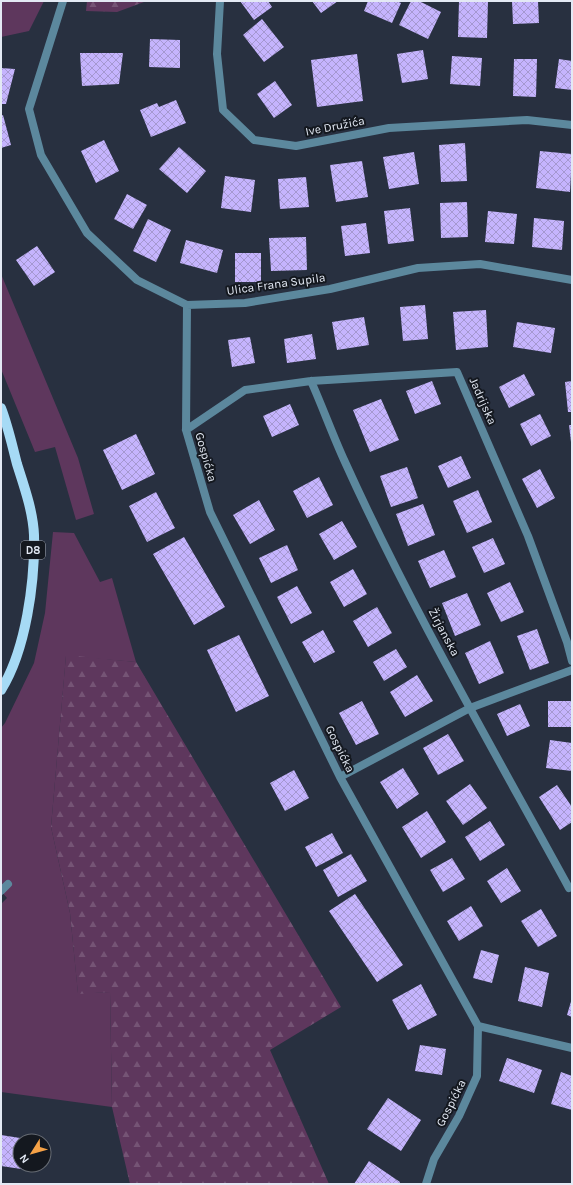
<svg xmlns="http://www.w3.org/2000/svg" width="573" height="1185" viewBox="0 0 573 1185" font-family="Karla,sans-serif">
<defs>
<pattern id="forest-firs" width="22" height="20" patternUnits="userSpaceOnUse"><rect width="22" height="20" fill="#5e375d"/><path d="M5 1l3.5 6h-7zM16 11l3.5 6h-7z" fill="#755475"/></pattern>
<pattern id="building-cross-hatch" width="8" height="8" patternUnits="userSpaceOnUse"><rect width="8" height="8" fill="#c5b4fd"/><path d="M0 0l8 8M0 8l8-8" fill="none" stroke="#a598d0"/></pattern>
</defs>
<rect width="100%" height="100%" fill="#283040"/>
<path fill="#5e375d" d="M 1,1 L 44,1 L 29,31 L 1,37 Z
M 1,274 L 78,458 L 94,514 L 76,520 L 55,447 L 35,452 L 1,369 Z
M 53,532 L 74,533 L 100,582 L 112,578 L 136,662 L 66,656 L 51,827 L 70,913 L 78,993 L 110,992 L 112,1107 L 1,1092 L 1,904 L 7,898 L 1,891 L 1,728 L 5,723 L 34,663 L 45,613 Z"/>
<path fill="url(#forest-firs)" d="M 87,1 L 164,1 L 144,2 L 117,12 L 86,11 Z
M 66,655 L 136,662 L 341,1007 L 270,1050 L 329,1184 L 130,1184 L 112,1107 L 110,992 L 78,994 L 70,913 L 51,827 Z"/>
<path fill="url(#building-cross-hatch)" d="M 240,1 L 268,1 L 272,7 L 254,20 Z
M 312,1 L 338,1 L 321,13 Z
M 368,1 L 396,1 L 401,3 L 392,23 L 364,11 Z
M 411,1 L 419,1 L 441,12 L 428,39 L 399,25 Z
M 459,1 L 488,1 L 487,38 L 458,37 Z
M 512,1 L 538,1 L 539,23 L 513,24 Z
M 262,19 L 284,47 L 264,62 L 243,35 Z
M 150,39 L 180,40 L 180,68 L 149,67 Z
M 423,50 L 428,79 L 402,83 L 397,54 Z
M 80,53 L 123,53 L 119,84 L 82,86 Z
M 357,54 L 363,101 L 317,107 L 311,60 Z
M 452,56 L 482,58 L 480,86 L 450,84 Z
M 514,59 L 537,59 L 536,97 L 513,96 Z
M 559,59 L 572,61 L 572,90 L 555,88 Z
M 1,68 L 15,69 L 6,104 L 1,104 Z
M 275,81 L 292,105 L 274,118 L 257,94 Z
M 176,100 L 186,123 L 151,137 L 140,110 L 157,103 L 159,107 Z
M 3,115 L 11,145 L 1,148 L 1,116 Z
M 104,140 L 119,171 L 96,183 L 81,151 Z
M 465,143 L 467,181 L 441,182 L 439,145 Z
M 179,147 L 206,171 L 187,193 L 159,169 Z
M 540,151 L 572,154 L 570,192 L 536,188 Z
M 414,152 L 419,184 L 389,189 L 383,157 Z
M 362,161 L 368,197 L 336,202 L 330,165 Z
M 225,176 L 255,180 L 251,212 L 221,208 Z
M 306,177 L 309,207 L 280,209 L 278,179 Z
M 127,194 L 147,205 L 133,229 L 114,219 Z
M 467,202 L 468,237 L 441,238 L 440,203 Z
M 410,208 L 414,241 L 388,244 L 384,211 Z
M 488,211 L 517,214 L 514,244 L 485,242 Z
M 534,218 L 564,221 L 562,250 L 532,247 Z
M 148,219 L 171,230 L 156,262 L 133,251 Z
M 366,223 L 370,253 L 345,256 L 341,226 Z
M 306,237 L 307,270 L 271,271 L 269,238 Z
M 186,240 L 223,250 L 217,273 L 180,263 Z
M 37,246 L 55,272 L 34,286 L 16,260 Z
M 235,253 L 261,253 L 261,282 L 235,282 Z
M 425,305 L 428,339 L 403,341 L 400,307 Z
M 486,310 L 488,347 L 456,350 L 453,312 Z
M 364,317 L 369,345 L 337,350 L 332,322 Z
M 517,322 L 555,328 L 551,353 L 513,347 Z
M 312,334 L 316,359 L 287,363 L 284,339 Z
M 250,337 L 255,363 L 232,367 L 228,340 Z
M 524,374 L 535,395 L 509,408 L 499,387 Z
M 432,381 L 441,404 L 415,414 L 406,391 Z
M 572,381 L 572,412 L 568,412 L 565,382 Z
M 381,399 L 399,440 L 370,452 L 353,410 Z
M 290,404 L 299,425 L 272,437 L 263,416 Z
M 540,414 L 551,436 L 531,446 L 520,424 Z
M 569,425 L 572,425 L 572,442 L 571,442 Z
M 136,434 L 155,474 L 122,490 L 103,450 Z
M 461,456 L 471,478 L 448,488 L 438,466 Z
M 407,467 L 418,498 L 391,507 L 380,476 Z
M 540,469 L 555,498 L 537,508 L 522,479 Z
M 319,477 L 333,505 L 307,518 L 293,491 Z
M 478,490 L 492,522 L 467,533 L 453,501 Z
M 156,492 L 175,528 L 147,542 L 129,506 Z
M 259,500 L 275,530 L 250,544 L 233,515 Z
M 423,504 L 435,535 L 408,546 L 396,514 Z
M 342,521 L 357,547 L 334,560 L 319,534 Z
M 184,537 L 225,607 L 194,625 L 153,554 Z
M 493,538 L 505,564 L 484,573 L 472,547 Z
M 287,545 L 298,570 L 271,583 L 259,558 Z
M 444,550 L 456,577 L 430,588 L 418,561 Z
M 353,569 L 367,594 L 344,607 L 330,582 Z
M 510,582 L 524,612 L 501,622 L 487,593 Z
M 297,586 L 312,613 L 291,624 L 277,597 Z
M 467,593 L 481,625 L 455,636 L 442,603 Z
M 377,607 L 392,633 L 368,647 L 353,621 Z
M 537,629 L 549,663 L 530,670 L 517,636 Z
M 323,630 L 335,652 L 314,663 L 302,642 Z
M 239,635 L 269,696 L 236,712 L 207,650 Z
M 490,641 L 504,673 L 479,684 L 465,653 Z
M 396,649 L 407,667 L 384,681 L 373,662 Z
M 417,675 L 433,701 L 405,717 L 390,692 Z
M 362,701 L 379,734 L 356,745 L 339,713 Z
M 548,701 L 572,701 L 572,727 L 548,727 Z
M 520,704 L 530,726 L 507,736 L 497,714 Z
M 448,734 L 464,761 L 438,775 L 423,748 Z
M 550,740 L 572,743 L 572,771 L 546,768 Z
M 403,768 L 419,794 L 397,809 L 380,782 Z
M 294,770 L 309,798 L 285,811 L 270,783 Z
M 470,784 L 487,808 L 463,825 L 446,801 Z
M 557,785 L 572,807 L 572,822 L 560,830 L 539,797 Z
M 427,811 L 446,842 L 421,858 L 402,827 Z
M 490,821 L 505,845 L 480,861 L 465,837 Z
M 332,833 L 343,853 L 316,867 L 305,847 Z
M 351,854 L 367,881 L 338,897 L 323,870 Z
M 452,858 L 465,879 L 443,892 L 430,870 Z
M 507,868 L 521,891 L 501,903 L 487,881 Z
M 355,894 L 403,965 L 377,982 L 329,911 Z
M 471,906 L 483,926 L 459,941 L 447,921 Z
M 541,909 L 557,936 L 538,947 L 521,921 Z
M 481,950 L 499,955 L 492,983 L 473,978 Z
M 525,967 L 549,973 L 542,1007 L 518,1001 Z
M 421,984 L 437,1015 L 408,1030 L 392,1000 Z
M 572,998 L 572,1017 L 567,1015 Z
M 420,1045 L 446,1049 L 442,1075 L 415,1071 Z
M 507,1058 L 542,1070 L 534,1093 L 499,1081 Z
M 561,1072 L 572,1076 L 572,1110 L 551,1104 Z
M 388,1098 L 421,1120 L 401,1151 L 367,1129 Z
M 1,1135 L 33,1140 L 20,1141 L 20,1165 L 28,1165 L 28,1170 L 1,1166 Z
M 369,1161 L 400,1182 L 399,1184 L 354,1184 Z"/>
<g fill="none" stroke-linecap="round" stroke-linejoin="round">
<path stroke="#5c889d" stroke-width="8" d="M 63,1 L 29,109 L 41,155 L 87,233 L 137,280 L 187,305 L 245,303 L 330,289 L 418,268 L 480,264 L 572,280
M 220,1 L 217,54 L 223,110 L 254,140 L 296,146 L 389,128 L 527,120 L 572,125
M 187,305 L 186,430 L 210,512 L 340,777 L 478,1026 L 477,1076 L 459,1116 L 434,1159 L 426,1184
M 311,381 C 323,408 333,436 345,462 C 411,608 492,747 569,888
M 186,430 L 245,390 L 311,381 L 457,372 L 528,536 L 567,642 L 572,661
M 340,777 L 470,708 L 572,670
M 1,891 L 8,884
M 478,1026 L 572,1048"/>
<path stroke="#a6daf5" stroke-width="10" d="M 1,408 C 8,426 12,445 17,464 C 24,486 33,511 34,535 C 35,582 26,650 1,690"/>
</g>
<g text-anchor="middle" stroke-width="4" stroke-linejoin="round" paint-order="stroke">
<rect fill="#14181f" stroke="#a5aab4" stroke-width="1" x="21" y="541" width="24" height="18" rx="3"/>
<g font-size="11" font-weight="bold" fill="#e3e9f4">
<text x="33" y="554">D8</text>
</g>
<g font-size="12" fill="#e3e9f4" stroke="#14181f">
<text transform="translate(335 126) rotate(-11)" y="4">Ive Družića</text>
<text transform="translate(276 284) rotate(-8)" y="4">Ulica Frana Supila</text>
<text transform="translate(483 401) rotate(66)" y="4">Jadrijska</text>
<text transform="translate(206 457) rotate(74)" y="4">Gospićka</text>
<text transform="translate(444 632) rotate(62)" y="4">Žirjanska</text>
<text transform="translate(340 749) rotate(64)" y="4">Gospićka</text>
<text transform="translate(451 1103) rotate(-63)" y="4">Gospićka</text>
</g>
</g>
<rect width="573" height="1185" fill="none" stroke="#e3e9f4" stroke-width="4"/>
<g transform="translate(32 1153) rotate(233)"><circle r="19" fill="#14181f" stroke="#676c74"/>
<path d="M0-3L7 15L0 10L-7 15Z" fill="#f6a247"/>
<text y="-6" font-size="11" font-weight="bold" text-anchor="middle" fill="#e3e9f4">N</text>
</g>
</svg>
